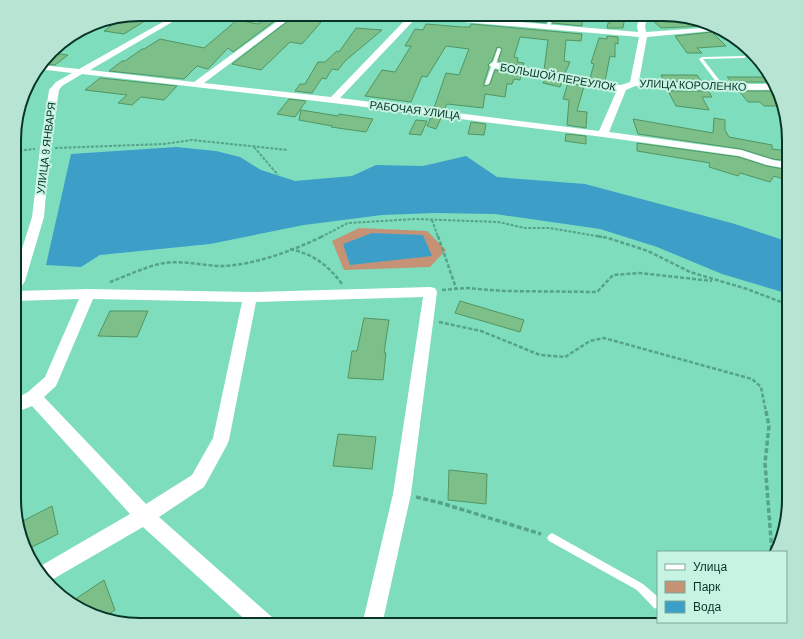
<svg xmlns="http://www.w3.org/2000/svg" width="803" height="639" viewBox="0 0 803 639" font-family="Barlow,sans-serif">
<rect width="100%" height="100%" fill="#7dddbc"/>
<path fill="#c69275" d="M 359,228 L 427,231 L 446,250 L 430,267 L 344,270 L 332,241 Z"/>
<path fill="#3d9fc8" d="M 176,147 L 216,151 L 240,157 L 261,170 L 295,181 L 352,176 L 376,165 L 423,166 L 466,156 L 497,177 L 585,184 L 735,224 L 789,242 L 789,294 L 722,274 L 657,247 L 600,229 L 495,214 L 435,213 L 382,215 L 304,225 L 210,244 L 100,255 L 81,267 L 46,265 L 71,154 Z
M 372,233 L 423,235 L 432,256 L 350,265 L 343,244 Z"/>
<path fill="#7cbf89" stroke="#539561" d="M 140,14 L 156,14 L 124,34 L 104,31 L 123,17 Z
M 273,14 L 284,14 L 233,52 L 228,48 L 208,69 L 197,66 L 184,79 L 109,71 L 122,61 L 125,61 L 142,49 L 144,49 L 160,39 L 204,48 L 237,20 L 258,24 Z
M 297,14 L 328,14 L 302,44 L 290,42 L 261,70 L 232,64 Z
M 475,14 L 522,14 L 548,17 L 546,23 L 474,16 Z
M 612,14 L 625,16 L 623,28 L 607,28 L 608,23 L 610,23 Z
M 679,16 L 700,21 L 705,26 L 661,28 L 650,18 Z
M 555,17 L 582,20 L 582,26 L 552,23 Z
M 426,24 L 462,27 L 470,27 L 471,24 L 582,34 L 581,41 L 566,40 L 564,61 L 570,62 L 565,73 L 544,70 L 548,40 L 520,37 L 514,57 L 518,58 L 517,62 L 524,63 L 523,66 L 498,61 L 502,49 L 501,48 L 497,47 L 492,61 L 488,65 L 489,67 L 484,83 L 484,86 L 490,84 L 495,70 L 521,75 L 520,80 L 514,79 L 512,84 L 507,84 L 505,97 L 485,94 L 483,108 L 447,104 L 444,110 L 434,108 L 446,73 L 459,75 L 469,49 L 446,46 L 427,77 L 422,76 L 411,102 L 365,96 L 382,70 L 395,72 L 411,46 L 405,46 L 415,29 L 423,30 Z
M 356,28 L 382,30 L 345,61 L 338,70 L 332,69 L 326,79 L 322,78 L 312,93 L 295,91 L 300,84 L 305,84 L 318,62 L 325,62 L 337,51 L 339,52 Z
M 712,32 L 726,46 L 697,48 L 702,53 L 687,53 L 675,36 Z
M 607,36 L 618,37 L 618,44 L 615,43 L 615,57 L 610,56 L 605,81 L 590,78 L 594,64 L 591,63 L 599,38 L 607,39 Z
M 51,53 L 68,55 L 55,65 L 42,64 Z
M 661,75 L 697,75 L 702,82 L 664,81 Z
M 727,77 L 770,77 L 774,82 L 732,82 Z
M 100,78 L 177,86 L 164,100 L 141,97 L 132,105 L 118,103 L 127,95 L 85,90 Z
M 545,79 L 562,82 L 560,87 L 543,83 Z
M 568,83 L 584,86 L 577,111 L 587,112 L 586,128 L 567,125 L 569,100 L 563,99 Z
M 668,91 L 708,91 L 712,97 L 702,97 L 709,110 L 676,106 Z
M 739,91 L 778,91 L 781,106 L 764,106 L 760,102 L 748,102 Z
M 289,99 L 306,101 L 295,117 L 277,114 Z
M 301,110 L 338,116 L 339,114 L 373,119 L 366,132 L 331,127 L 332,126 L 299,120 Z
M 431,117 L 441,118 L 436,129 L 427,126 Z
M 714,118 L 725,120 L 725,130 L 729,137 L 772,145 L 772,149 L 789,151 L 789,161 L 773,159 L 741,149 L 638,134 L 633,119 L 713,133 Z
M 416,120 L 427,121 L 421,135 L 409,134 Z
M 471,122 L 486,124 L 484,135 L 468,134 Z
M 566,134 L 586,136 L 586,144 L 565,141 Z
M 637,143 L 739,157 L 767,166 L 789,170 L 789,181 L 774,176 L 770,182 L 740,173 L 738,176 L 709,167 L 710,163 L 637,151 Z
M 460,301 L 524,320 L 520,332 L 455,313 Z
M 110,311 L 148,311 L 137,337 L 98,336 Z
M 364,318 L 389,320 L 384,353 L 386,353 L 383,380 L 348,378 L 352,351 L 357,351 Z
M 338,434 L 376,437 L 372,469 L 333,466 Z
M 449,470 L 487,474 L 486,504 L 448,500 Z
M 52,506 L 58,534 L 26,550 L 19,523 Z
M 104,580 L 115,610 L 104,618 L 92,615 L 71,602 Z"/>
<g fill="none" stroke-linecap="round" stroke-linejoin="round">
<path stroke="#55a38a" stroke-width="2" stroke-dasharray="3 1.5" stroke-linecap="butt" d="M 254,147 L 278,175
M 55,148 L 164,144 L 192,140 L 288,150
M 15,151 L 35,149
M 432,220 L 438,237
M 321,237 L 348,223 L 416,219 L 498,222 L 525,228 L 549,228 L 602,237"/>
<path stroke="#55a38a" stroke-width="2.5" stroke-dasharray="4 2" stroke-linecap="butt" d="M 438,236 L 456,288
M 597,236 L 608,238 L 648,251 L 690,272 L 747,289 L 789,305
M 290,249 C 313,254 328,265 342,284
M 110,282 C 126,276 143,268 159,264 C 181,259 202,266 223,266 C 254,265 295,250 323,236
M 442,290 L 466,288 L 504,291 L 597,292 L 613,275 L 640,273 L 712,281
M 439,322 L 481,331 L 540,355 L 565,357 L 590,341 L 604,338 L 752,379 L 761,387 L 766,412"/>
<path stroke="#55a38a" stroke-width="3.5" stroke-dasharray="5 2.5" stroke-linecap="butt" d="M 766,411 L 769,426 L 765,463 L 772,552
M 416,497 L 441,503 L 541,534"/>
<path fill="#fff" fill-rule="evenodd" d="M 551,14 L 555,14 L 549,27 L 546,28 Z
M 498,48 L 501,49 L 489,84 L 485,85 L 485,84 Z
M 744,56 L 745,56 L 745,58 L 703,59 L 724,86 L 722,87 L 720,87 L 699,59 L 702,57 Z
M 552,533 L 643,584 L 658,597 L 658,609 L 654,608 L 637,590 L 549,541 L 547,538 L 549,535 Z"/>
<path fill="#fff" fill-rule="evenodd" d="M 177,14 L 186,14 L 90,70 L 194,82 L 287,14 L 296,14 L 204,83 L 331,97 L 408,17 L 399,16 L 395,14 L 427,14 L 638,32 L 637,26 L 640,14 L 648,14 L 645,26 L 646,32 L 716,27 L 722,30 L 647,37 L 639,81 L 666,83 L 776,84 L 777,90 L 666,89 L 635,86 L 626,90 L 609,132 L 741,150 L 773,160 L 789,163 L 789,169 L 767,165 L 739,156 L 603,137 L 333,103 L 82,74 L 62,86 L 59,90 L 50,149 L 44,217 L 25,281 L 20,289 L 15,291 L 15,271 L 32,217 L 40,149 L 49,90 L 56,82 L 72,73 L 38,69 L 41,65 L 79,69 ZM 416,18 L 639,37 L 630,82 L 621,85 L 493,62 L 489,65 L 493,68 L 617,90 L 599,131 L 340,98 Z
M 430,287 L 435,288 L 437,292 L 411,494 L 382,625 L 362,625 L 393,494 L 423,297 L 256,302 L 229,440 L 227,445 L 204,487 L 159,517 L 273,618 L 276,625 L 251,625 L 143,527 L 48,582 L 37,568 L 130,514 L 32,406 L 14,413 L 15,399 L 28,392 L 45,377 L 79,299 L 15,301 L 15,291 L 88,289 L 250,292 ZM 93,299 L 242,302 L 213,438 L 192,475 L 146,504 L 44,397 L 56,386 Z"/>
</g>
<g text-anchor="middle" stroke-width="4" stroke-linejoin="round" paint-order="stroke">
<g font-size="11" fill="#083428" stroke="#c7f4e2">
<text transform="translate(558 77) rotate(10)" y="4">БОЛЬШОЙ ПЕРЕУЛОК</text>
<text transform="translate(693 85) rotate(2)" y="4">УЛИЦА КОРОЛЕНКО</text>
<text transform="translate(415 110) rotate(7)" y="4">РАБОЧАЯ УЛИЦА</text>
<text transform="translate(46 148) rotate(-83)" y="4">УЛИЦА 9 ЯНВАРЯ</text>
</g>
</g>
<path d="M0 0H803V639H0ZM140 21H663A119 119 0 0 1 782 140V499A119 119 0 0 1 663 618H140A119 119 0 0 1 21 499V140A119 119 0 0 1 140 21Z" fill="#b8e5d3" fill-rule="evenodd"/>
<path fill="none" stroke="#083428" stroke-width="2" d="M140 21H663A119 119 0 0 1 782 140V499A119 119 0 0 1 663 618H140A119 119 0 0 1 21 499V140A119 119 0 0 1 140 21Z"/>
<rect x="657" y="551" width="130" height="72" fill="#c7f4e2" stroke="#7ba798"/>
<rect x="665" y="564" width="20" height="6" fill="#ffffff" stroke="#7ba798"/>
<text x="693" y="571" font-size="12" fill="#083428">Улица</text>
<rect x="665" y="581" width="20" height="12" fill="#c69275" stroke="#7ba798"/>
<text x="693" y="591" font-size="12" fill="#083428">Парк</text>
<rect x="665" y="601" width="20" height="12" fill="#3d9fc8" stroke="#7ba798"/>
<text x="693" y="611" font-size="12" fill="#083428">Вода</text>
</svg>
